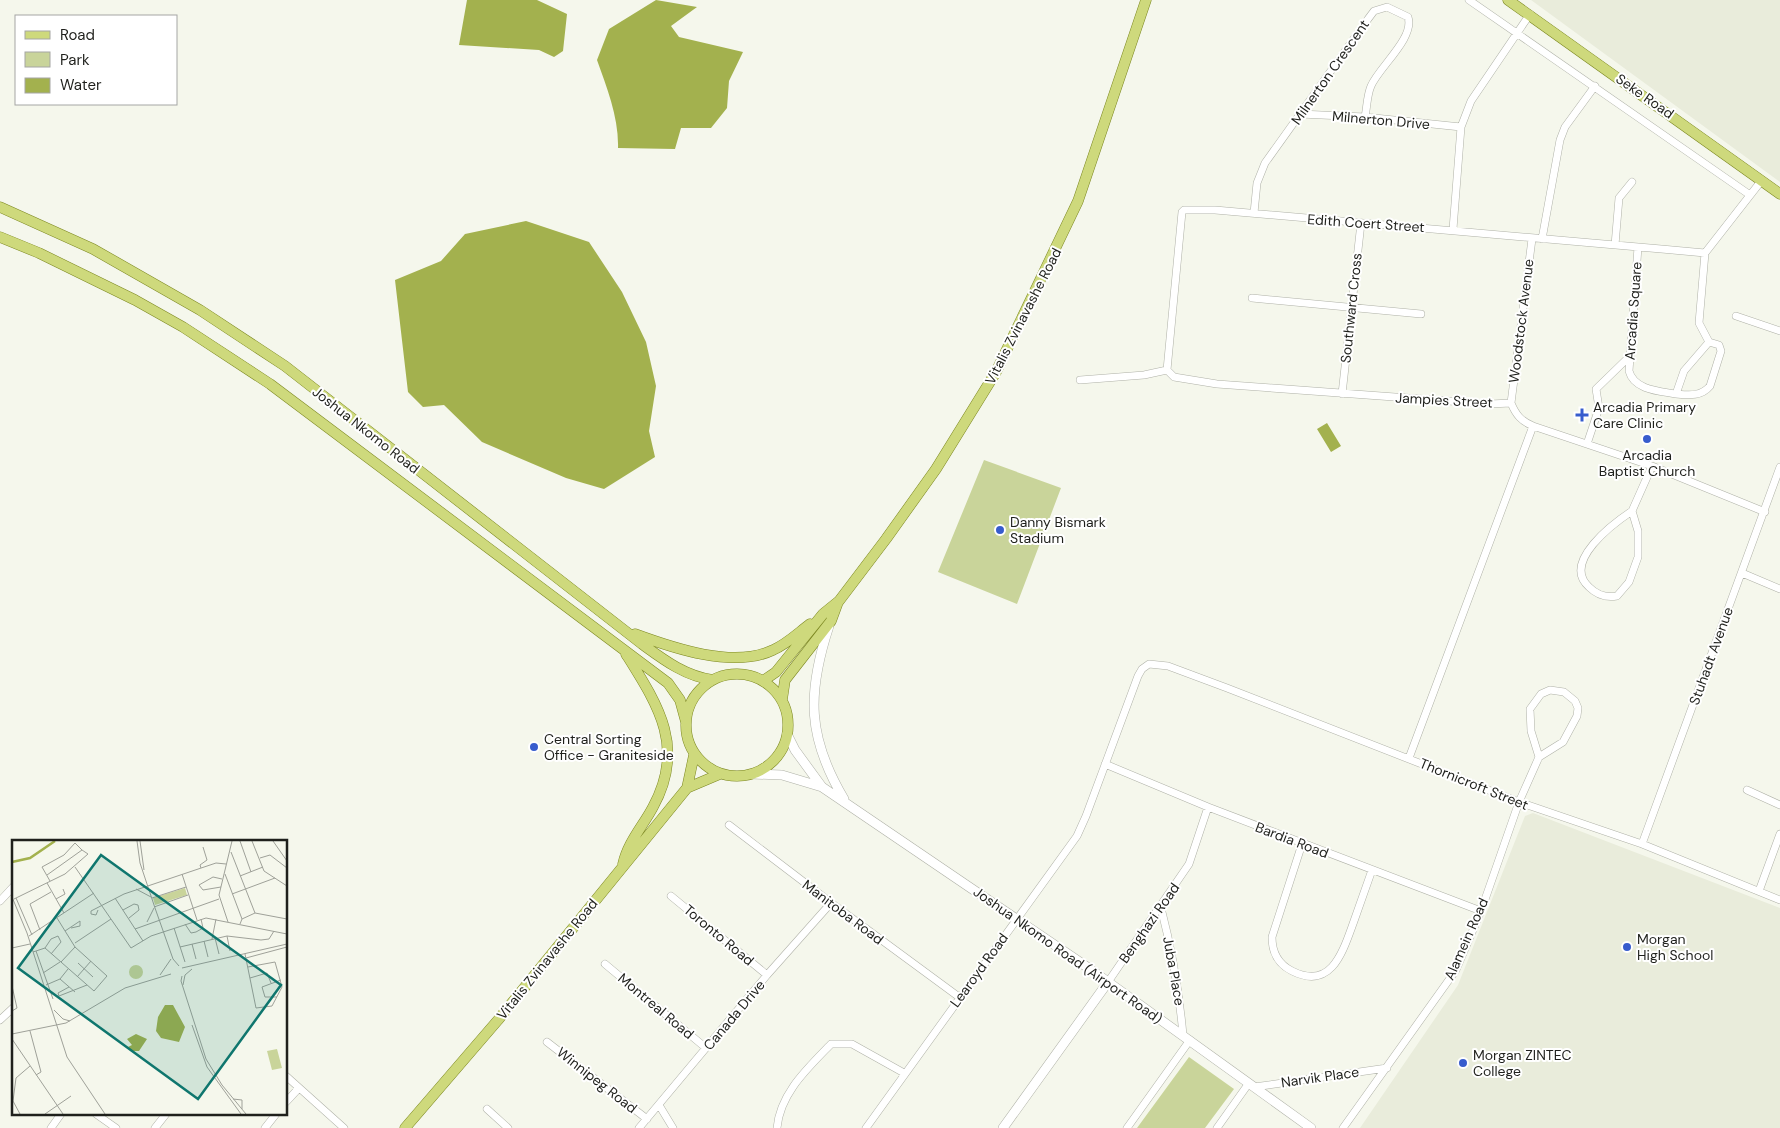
<svg xmlns="http://www.w3.org/2000/svg" width="1780" height="1128" viewBox="0 0 1780 1128" font-family="'DM Sans',sans-serif">
<rect width="100%" height="100%" fill="#f5f7ec"/>
<path fill="#e9ecdb" d="M 1531,0 L 1780,0 L 1780,182 Z
M 1533,813 L 1780,908 L 1780,1128 L 1360,1128 L 1458,985 L 1525,816 Z"/>
<path fill="#c9d49a" d="M 984,460 L 1061,488 L 1017,604 L 938,572 Z
M 1189,1057 L 1234,1089 L 1205,1128 L 1137,1128 Z"/>
<path fill="#a3b14e" d="M 467,0 L 537,0 L 567,14 L 563,51 L 554,57 L 539,50 L 459,45 Z
M 656,0 L 697,7 L 671,26 L 679,37 L 743,52 L 729,81 L 727,108 L 711,128 L 681,128 L 675,149 L 618,148 C 619,118 607,88 597,60 L 609,29 Z
M 526,221 L 589,242 L 622,292 L 646,342 L 656,386 L 649,431 L 655,457 L 604,489 L 566,478 L 482,442 L 444,405 L 423,407 L 408,392 L 395,280 L 441,261 L 465,234 Z
M 1327,423 L 1341,446 L 1331,452 L 1317,429 Z"/>
<g fill="none" stroke-linecap="round" stroke-linejoin="round">
<g stroke="#afb1a7" stroke-width="8">
<path id="minor" d="M 1469,0 L 1750,195
M 1300,114 L 1365,117 L 1461,127
M 1254,213 L 1257,183 L 1265,163 L 1368,19 L 1374,11 L 1387,7 L 1408,17 C 1415,38 1379,67 1371,86 C 1367,95 1367,107 1365,117
M 1453,229 L 1461,127 L 1471,101 L 1530,14
M 1542,239 L 1560,140 L 1565,127 L 1595,86
M 1615,245 L 1619,198 L 1632,182
M 1638,247 L 1629,371 C 1634,390 1659,391 1676,394 L 1684,371 L 1709,342 L 1699,323 L 1705,253 L 1762,180
M 1705,253 C 1542,238 1379,224 1215,210 L 1184,210 L 1182,212 L 1167,370 L 1174,377 L 1217,384 L 1490,404 L 1511,403 C 1516,415 1521,421 1533,426 L 1652,466 L 1765,512
M 1252,298 L 1421,314
M 1736,316 L 1780,331
M 1080,380 L 1144,375 L 1167,370
M 1342,394 L 1361,223
M 1676,394 C 1688,395 1701,397 1710,386 L 1721,351 L 1719,345 L 1709,342
M 1511,403 L 1532,239
M 1587,444 L 1599,408 L 1596,389 L 1630,356
M 1632,511 C 1614,523 1561,562 1589,587 C 1597,595 1606,598 1617,596 L 1629,582 L 1638,557 L 1638,531 L 1632,511 L 1652,466
M 1742,573 L 1780,589
M 1409,758 L 1533,426
M 1105,764 L 1208,807 L 1481,911
M 1747,790 L 1780,805
M 729,825 L 834,905 L 959,997
M 1302,844 L 1272,937 C 1272,952 1278,964 1292,971 C 1332,991 1343,951 1354,921 C 1360,904 1366,887 1372,870
M 1642,844 L 1780,467
M 1759,891 L 1780,834
M 671,896 L 767,975
M 0,901 L 14,886
M 1161,908 C 1172,950 1179,991 1183,1035
M 605,964 L 706,1048
M 1108,982 L 1189,864 L 1208,807
M 0,1020 L 14,1007
M 547,1042 L 647,1119
M 286,1076 L 344,1128
M 1254,1087 L 1387,1068
M 286,1102 L 299,1088
M 659,1105 L 673,1128
M 487,1109 L 508,1128
M 96,1114 L 116,1128
M 51,1128 L 61,1114
M 155,1128 L 166,1114
M 265,1128 L 276,1114
M 639,1128 L 767,975 L 831,903
M 777,1128 C 780,1093 808,1068 831,1044 L 852,1044 L 904,1073
M 866,1128 L 1077,836 L 1086,816 L 1138,676 L 1142,669 L 1149,664 L 1168,666 L 1227,688 L 1519,802 L 1642,844 L 1780,900
M 1127,1128 L 1190,1040
M 1217,1128 L 1249,1083
M 1343,1128 L 1456,970 L 1481,911 L 1519,802 L 1539,757 L 1563,742 L 1577,716 L 1578,708 L 1575,701 L 1564,692 L 1550,690 L 1541,694 L 1530,709 L 1531,731 L 1539,757"/>
</g>
<g stroke="#afb1a7" stroke-width="10">
<path id="tertiary" d="M 829,626 C 807,693 807,737 844,799
M 787,734 L 795,750 L 822,787
M 751,774 L 782,775 L 822,787 L 1090,969 L 1311,1128
M 1003,1128 L 1108,982"/>
</g>
<g stroke="#7c8721" stroke-width="11">
<path id="primary" d="M 1508,0 L 1780,194
M 0,207 L 93,249 L 200,310 L 285,366 L 642,644 C 664,660 685,676 713,680
M 0,237 L 39,253 L 135,300 L 183,327 L 270,384 L 668,683 L 680,700 L 686,722
M 635,634 C 673,648 734,669 773,650 C 787,644 798,633 810,624
M686 725a51 51 0 1 1 102 0a51 51 0 1 1-102 0Z
M 763,681 L 776,672 L 823,614 L 839,601 L 886,539 L 936,469 L 996,372 L 1078,201 L 1146,0
M 782,700 L 785,680 L 831,621 L 838,602
M 687,788 L 694,755
M 623,864 C 628,842 643,826 653,807 C 686,747 658,705 626,654
M 405,1128 L 498,1020 L 687,788 L 720,774"/>
</g>
<use href="#minor" stroke="#fff" stroke-width="7"/>
<use href="#tertiary" stroke="#fff" stroke-width="9"/>
<use href="#primary" stroke="#ced97c" stroke-width="10"/>
</g>
<g fill="#375ccd" stroke="#fff" stroke-width="2">
<path d="M1579.5 407.5h5v5h5v5h-5v5h-5v-5h-5v-5h5z"/>
<circle cx="1647" cy="439" r="5"/>
<circle cx="1000" cy="530" r="5"/>
<circle cx="534" cy="747" r="5"/>
<circle cx="1627" cy="947" r="5"/>
<circle cx="1463" cy="1063" r="5"/>
</g>
<g text-anchor="middle" stroke-width="4" stroke-linejoin="round" paint-order="stroke">
<g font-size="14" fill="#1f201c" stroke="#fff">
<text transform="translate(1330 72) rotate(-55)" y="5">Milnerton Crescent</text>
<text transform="translate(1645 96) rotate(35)" y="5">Seke Road</text>
<text transform="translate(1381 120) rotate(5)" y="5">Milnerton Drive</text>
<text transform="translate(1366 223) rotate(4)" y="5">Edith Coert Street</text>
<text transform="translate(1351 308) rotate(-84)" y="5">Southward Cross</text>
<text transform="translate(1633 311) rotate(-86)" y="5">Arcadia Square</text>
<text transform="translate(1023 316) rotate(-63)" y="5">Vitalis Zvinavashe Road</text>
<text transform="translate(1521 321) rotate(-83)" y="5">Woodstock Avenue</text>
<text transform="translate(1444 400) rotate(3)" y="5">Jampies Street</text>
<text transform="translate(366 430) rotate(38)" y="5">Joshua Nkomo Road</text>
<text transform="translate(1711 656) rotate(-70)" y="5">Stuhadt Avenue</text>
<text transform="translate(1474 784) rotate(22)" y="5">Thornicroft Street</text>
<text transform="translate(1292 840) rotate(21)" y="5">Bardia Road</text>
<text transform="translate(843 912) rotate(37)" y="5">Manitoba Road</text>
<text transform="translate(1149 923) rotate(-55)" y="5">Benghazi Road</text>
<text transform="translate(719 935) rotate(40)" y="5">Toronto Road</text>
<text transform="translate(1466 939) rotate(-66)" y="5">Alamein Road</text>
<text transform="translate(1068 955) rotate(35)" y="5">Joshua Nkomo Road (Airport Road)</text>
<text transform="translate(547 959) rotate(-51)" y="5">Vitalis Zvinavashe Road</text>
<text transform="translate(979 970) rotate(-54)" y="5">Learoyd Road</text>
<text transform="translate(1174 971) rotate(80)" y="5">Juba Place</text>
<text transform="translate(656 1006) rotate(40)" y="5">Montreal Road</text>
<text transform="translate(734 1015) rotate(-50)" y="5">Canada Drive</text>
<text transform="translate(1320 1077) rotate(-8)" y="5">Narvik Place</text>
<text transform="translate(597 1080) rotate(38)" y="5">Winnipeg Road</text>
</g>
<g font-size="14" fill="#1f201c" stroke="#fff" text-anchor="start">
<text x="1593" y="412">Arcadia Primary<tspan x="1593" dy="16">Care Clinic</tspan></text>
<text x="1647" y="460" text-anchor="middle">Arcadia<tspan x="1647" dy="16">Baptist Church</tspan></text>
<text x="1010" y="527">Danny Bismark<tspan x="1010" dy="16">Stadium</tspan></text>
<text x="544" y="744">Central Sorting<tspan x="544" dy="16">Office - Graniteside</tspan></text>
<text x="1637" y="944">Morgan<tspan x="1637" dy="16">High School</tspan></text>
<text x="1473" y="1060">Morgan ZINTEC<tspan x="1473" dy="16">College</tspan></text>
</g>
</g>
<g transform="translate(12 840)">
<rect width="275" height="275" fill="#f5f7ec"/>
<path d="M 173,48 L 175,55 L 143,65 L 141,58 ZM117 132a7 7 0 1 1 14 0a7 7 0 1 1-14 0ZM 265,209 L 270,228 L 260,230 L 255,211 Z" fill="#c9d49a"/>
<path d="M 153,165 L 161,165 L 173,187 L 167,202 L 149,198 L 144,191 L 146,177 ZM 124,194 L 135,199 L 127,211 L 119,211 L 116,207 L 120,205 L 115,199 Z" fill="#a3b14e"/>
<path fill="none" stroke="#a3b14e" stroke-width="2.5" d="M 0,22 L 18,18 L 43,1"/>
<path fill="none" stroke="#9fa199" stroke-width="1" d="M 125,1 L 128,23 L 143,68 L 161,119 L 167,126M 128,1 L 132,30M 228,1 L 239,32M 240,1 L 252,31 L 275,46M 261,1 L 275,21M 219,12 L 243,73M 248,18 L 258,15 L 275,28M 63,27 L 119,108 L 139,96 L 194,78 L 275,94M 189,28 L 188,25 L 195,20 L 191,7M 170,34 L 185,80M 213,34 L 230,79M 228,36 L 251,27M 38,41 L 30,27 L 52,15 L 63,3 L 70,10M 35,43 L 52,73M 209,47 L 191,50 L 187,45 L 201,37 L 210,39M 124,49 L 139,57M 220,54 L 263,38M 0,57 L 15,93 L 55,217 L 93,274M 4,58 L 20,95M 103,58 L 131,101M 140,58 L 174,47M 2,59 L 53,34 L 76,14 L 70,10 L 35,35M 44,59 L 53,54 L 51,49M 142,67 L 176,55M 86,70 L 84,75 L 79,74 L 79,71 L 112,54 L 204,23 L 214,24M 111,70 L 122,64 L 126,65 L 127,70 L 117,78M 135,82 L 142,68M 216,82 L 207,55 L 220,1M 173,84 L 179,93 L 184,92 L 191,88 L 189,79M 228,84 L 230,79 L 243,73 L 275,79M 162,88 L 173,122M 123,89 L 207,59M 28,90 L 18,64 L 39,52M 53,91 L 68,81 L 68,86 L 59,88M 17,96 L 82,53M 215,96 L 218,111M 203,98 L 207,114M 200,99 L 204,79M 192,101 L 196,117M 63,103 L 99,79M 180,104 L 184,119M 168,107 L 215,96 L 249,100 L 257,99 L 262,91M 0,108 L 18,104M 33,108 L 82,151 L 95,136 L 63,107 L 45,78M 24,111 L 41,159M 21,112 L 33,108 L 39,99 L 46,96 L 49,102 L 39,114M 233,114 L 244,168 L 260,166 L 270,147 L 263,122 L 236,127M 234,118 L 275,107M 49,122 L 63,107M 66,123 L 81,137M 170,128 L 275,104M 31,133 L 48,122M 148,135 L 159,119M 170,136 L 169,141 L 194,219 L 210,245 L 234,274M 65,137 L 79,121M 238,138 L 255,133 L 259,143M 48,139 L 63,152M 34,145 L 48,139 L 56,129M 171,145 L 173,135 L 180,129M 0,146 L 5,168 L 0,171M 57,147 L 46,153 L 47,156 L 75,145M 265,157 L 253,157 L 250,147 L 269,140M 42,170 L 51,179 L 58,181M 180,185 L 195,227 L 229,274M 18,191 L 29,232 L 24,235M 0,194 L 54,183 L 113,148 L 159,134M 0,199 L 51,274M 221,259 L 230,260 L 230,269M 8,274 L 1,261 L 4,238 L 18,226M 33,274 L 59,256"/>
<path fill="#0f766e" fill-opacity="0.15" stroke="#0f766e" stroke-width="2.5" d="M 89,15 L 269,145 L 186,259 L 6,128 Z"/>
<rect width="275" height="275" fill="none" stroke="#1f201c" stroke-width="2.5"/>
</g>
<rect x="15" y="15" width="162" height="90" fill="#ffffff" stroke="#a5a6a4"/>
<rect x="25" y="31" width="25" height="8" fill="#ced97c" stroke="#a5a6a4"/>
<text x="60" y="40" font-size="15" fill="#1f201c">Road</text>
<rect x="25" y="52" width="25" height="15" fill="#c9d49a" stroke="#a5a6a4"/>
<text x="60" y="65" font-size="15" fill="#1f201c">Park</text>
<rect x="25" y="78" width="25" height="15" fill="#a3b14e" stroke="#a5a6a4"/>
<text x="60" y="90" font-size="15" fill="#1f201c">Water</text>
</svg>
